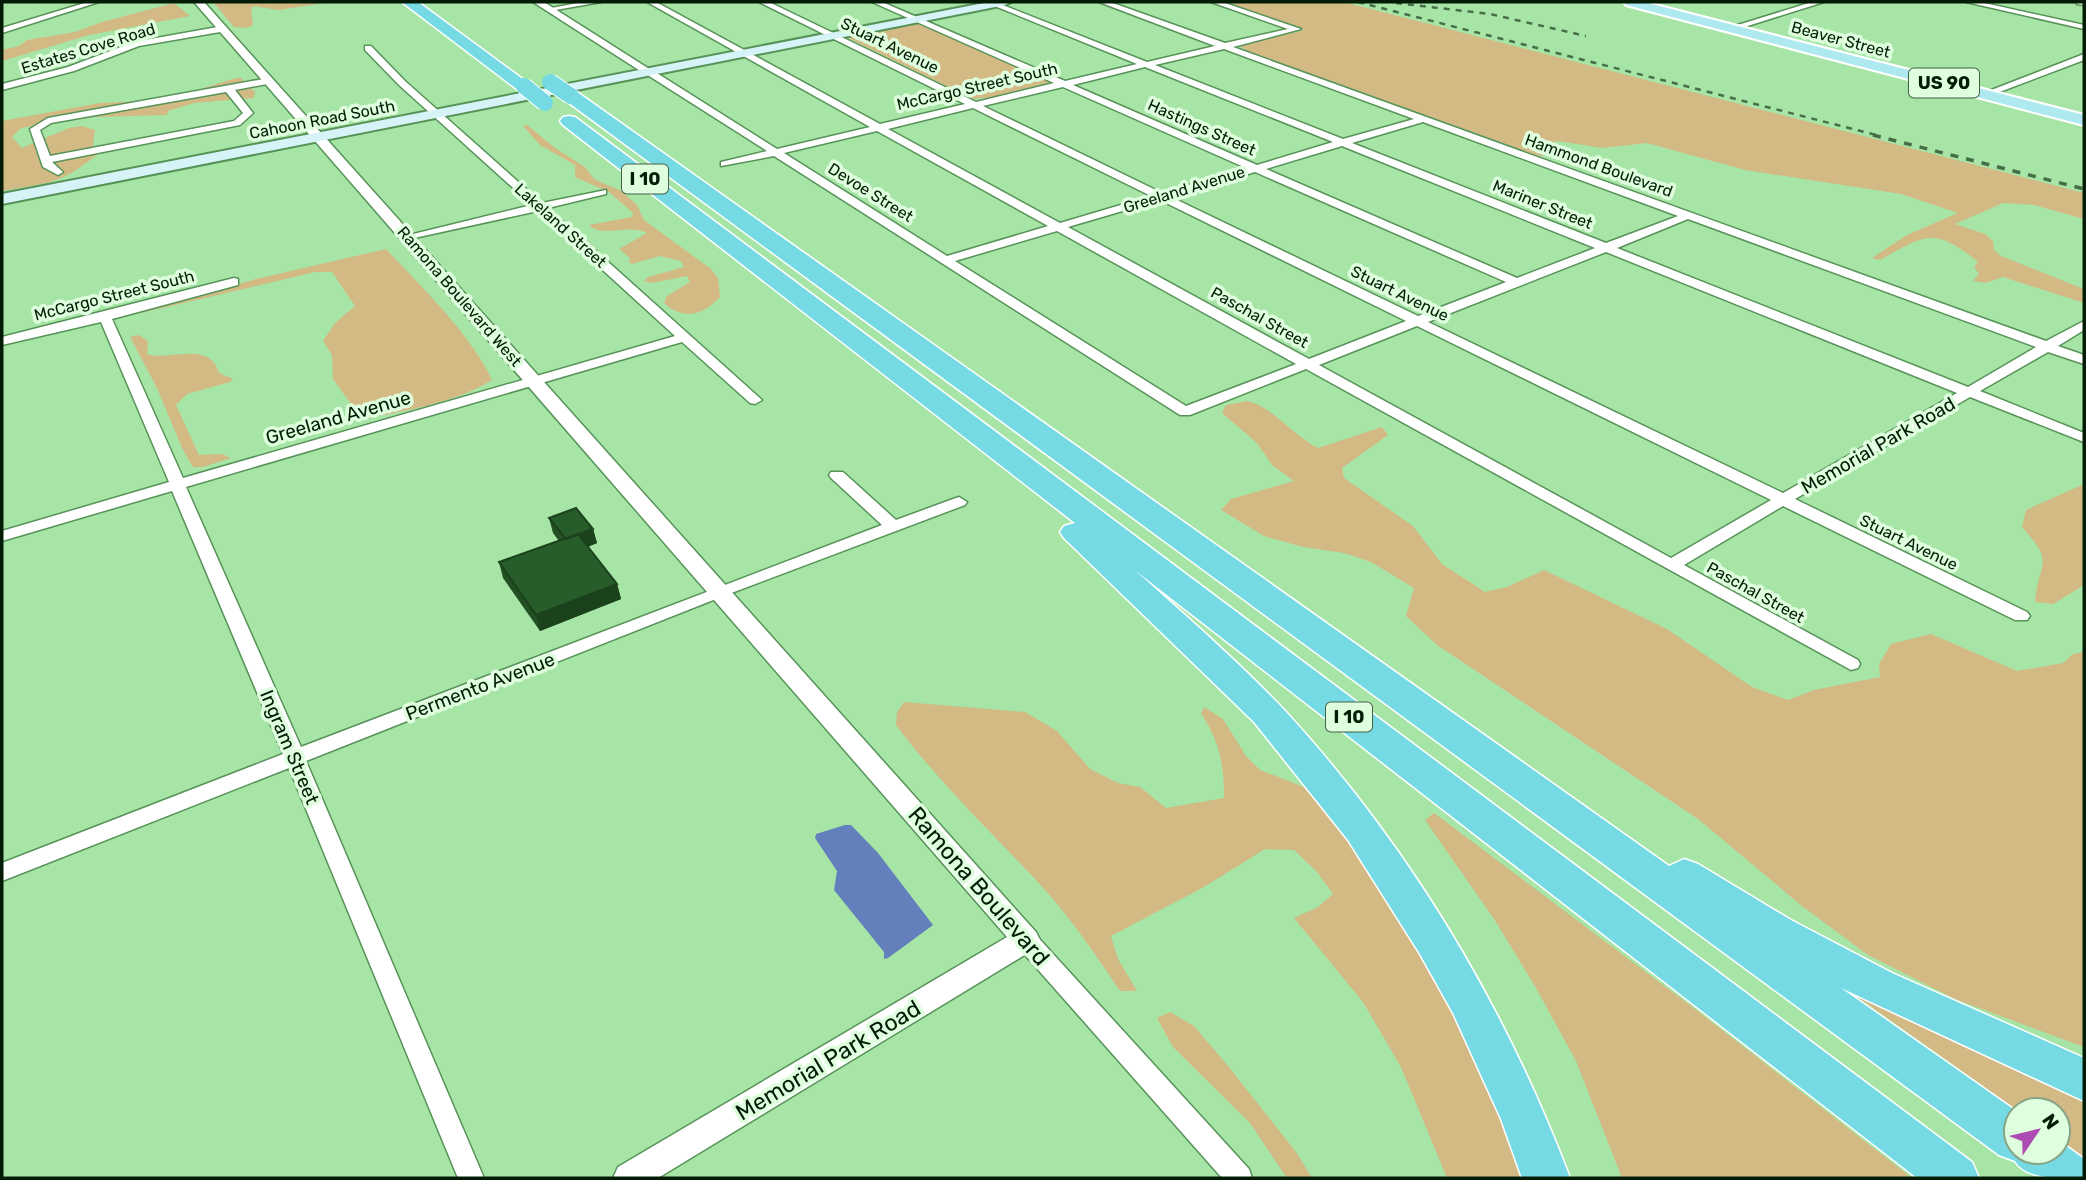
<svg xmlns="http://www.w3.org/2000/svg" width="2086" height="1180" viewBox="0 0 2086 1180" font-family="Rubik,sans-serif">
<rect width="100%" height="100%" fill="#a7e5a7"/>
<path fill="#d3b984" d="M 213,2 L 331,2 L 278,10 L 254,6 L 251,9 L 253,25 L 246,28 L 234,27 Z
M 1226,2 L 1344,2 L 2084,193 L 2084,219 L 2034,205 L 2003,203 L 1955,224 L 1985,234 L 1993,241 L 1994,250 L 2001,256 L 2084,289 L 2084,303 L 2003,277 L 1985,283 L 1973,281 L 1979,274 L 1974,267 L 1978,262 C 1934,226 1925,235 1880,260 L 1872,258 L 1907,235 L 1958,213 L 1901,194 L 1745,170 L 1647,143 L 1602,148 L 1558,141 L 1549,144 L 1543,156 L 1536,155 L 1247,51 L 1240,46 L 1304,30 Z
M 174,3 L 190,16 L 89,35 L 2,61 L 2,50 L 19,46 L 27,40 L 75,32 L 102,22 Z
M 912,23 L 919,23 L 1051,82 L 994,97 L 973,99 L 848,38 Z
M 236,78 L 241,78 L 255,92 L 254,98 L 194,103 L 168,111 L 167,115 L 95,117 L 54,122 L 21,128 L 12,137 L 22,148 L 69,128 L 82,126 L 95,130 L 93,146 L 103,149 C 64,184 52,182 2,191 L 2,121 L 100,103 L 139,101 L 197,90 Z
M 527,125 L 555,148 L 585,167 L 594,179 L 621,191 L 637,205 L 644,220 L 711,269 L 718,278 L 720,297 C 703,315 684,321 664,303 L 667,296 L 690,282 L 687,276 L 652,283 L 644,281 L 648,277 L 684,267 L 681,261 L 660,256 L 632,264 L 629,262 L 630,258 L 619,249 L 647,233 C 630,223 602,239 589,225 L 632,217 L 633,213 L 609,192 L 575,177 L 575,165 L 540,145 L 523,126 Z
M 386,249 C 419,284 473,337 492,380 C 457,402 402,412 362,419 L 333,379 L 332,355 L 323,341 L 335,323 L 355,306 L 332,272 L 315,272 L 137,314 L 256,279 Z
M 139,335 L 148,341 L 147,354 C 167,362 210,339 219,373 L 233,379 L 230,382 L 187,394 L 176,405 L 199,455 L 222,454 L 231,458 L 203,467 L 193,467 L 182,448 L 157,388 L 130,337 Z
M 1248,401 C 1274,408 1292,435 1318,448 L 1382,427 L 1388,435 L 1342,468 L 1344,478 L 1413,526 L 1442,564 L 1485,592 L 1507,587 L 1544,570 L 1667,629 L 1752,687 L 1788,700 L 1814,690 L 1880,677 L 1879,664 L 1891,644 L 1931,634 L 2017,671 L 2063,663 L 2073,654 L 2084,652 L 2084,1047 L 1955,999 L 1868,955 L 1802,906 L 1698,819 L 1437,645 L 1406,616 L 1414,588 L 1371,562 L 1344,553 L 1303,547 L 1264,536 L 1221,510 L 1231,499 L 1294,481 L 1272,465 L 1257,443 L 1222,413 L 1226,405 Z
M 2084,484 L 2084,585 L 2053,604 L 2035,602 C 2039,559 2056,565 2022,527 L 2026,510 Z
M 904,702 L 1025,712 L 1057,731 L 1090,769 L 1118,783 L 1140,787 L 1166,808 L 1224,798 C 1224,763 1220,743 1201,713 L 1204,707 L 1223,719 L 1246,756 L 1260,770 L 1299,785 L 1326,799 L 1517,1108 L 1537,1178 L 1447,1178 L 1401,1067 L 1363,1002 L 1294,918 L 1318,907 L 1333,894 L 1317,872 L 1294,850 L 1265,849 L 1204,887 L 1111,936 L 1118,959 L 1137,991 L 1120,991 C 1094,952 1068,914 1036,880 C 988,829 938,781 896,725 L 897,712 Z
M 1434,813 L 1695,1009 L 1912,1178 L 1622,1178 L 1576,1061 L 1536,988 L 1494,919 L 1425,820 Z
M 1798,955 L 2084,1084 L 2084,1158 L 2058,1139 L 2058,1110 L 2017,1110 Z
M 1170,1012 L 1194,1026 L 1228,1066 L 1296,1152 L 1312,1178 L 1287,1178 L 1250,1123 L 1173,1047 L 1157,1018 Z"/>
<path fill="#6480bc" d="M 845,825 L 851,825 L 878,853 L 933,925 L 888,958 L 884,959 L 884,952 L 834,890 L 837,871 L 815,838 L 816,834 Z"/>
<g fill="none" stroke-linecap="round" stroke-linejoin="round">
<g stroke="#579358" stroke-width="3">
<path id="minor" d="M 88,2 L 99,2 L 2,33 L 2,28 Z
M 583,2 L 601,2 L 550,11 L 546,9 Z
M 647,2 L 656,2 L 880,124 L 965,104 L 759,2 L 769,2 L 976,102 L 1054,83 L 872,2 L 882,2 L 1065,81 L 1137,64 L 985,2 L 995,2 L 1147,62 L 1215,46 L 1099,2 L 1110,2 L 1225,43 L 1288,29 L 1211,2 L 1222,2 L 1301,29 L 1233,47 L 2046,341 L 2084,321 L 2084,330 L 2058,346 L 2084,355 L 2084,364 L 2048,352 L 1980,391 L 2084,433 L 2084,442 L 1970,397 L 1795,499 L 2027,612 L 2030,616 L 2027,620 L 2015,620 L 1783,506 L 1684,565 L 1858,660 L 1860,664 L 1858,668 L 1851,670 L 1306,369 L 1190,415 L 1180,415 L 774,156 L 721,166 L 721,162 L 767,151 L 646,74 L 646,70 L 652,70 L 777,149 L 870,127 ZM 1224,49 L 1414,119 L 1343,139 L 1155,65 ZM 1145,67 L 1333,142 L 1257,165 L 1073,85 ZM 1063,87 L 1246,168 L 1162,193 L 983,106 ZM 973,108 L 1151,196 L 1060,223 L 888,129 ZM 1423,122 L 1678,216 L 1606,243 L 1352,143 ZM 877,131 L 1048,226 L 947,256 L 784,153 ZM 1342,146 L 1595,248 L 1517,278 L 1266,169 ZM 1255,172 L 1506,282 L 1418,316 L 1171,197 ZM 1160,200 L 1406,321 L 1309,359 L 1068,227 ZM 1688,219 L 2036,347 L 1968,387 L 1617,248 ZM 1057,231 L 1296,364 L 1186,406 L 955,261 ZM 1606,252 L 1957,393 L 1783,493 L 1428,322 ZM 1417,326 L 1771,500 L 1671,558 L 1319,365 Z
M 1812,2 L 1824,2 L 1735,30 L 1728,28 Z
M 1966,2 L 1980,2 L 2084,25 L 2084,29 Z
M 2076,2 L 2084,2 L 2084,5 L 2077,4 Z
M 223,26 L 226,31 L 139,46 L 74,71 L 2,90 L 2,84 L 68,67 L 134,42 Z
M 365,46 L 371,46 L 405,81 L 542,203 L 606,190 L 606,194 L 548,208 L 762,400 L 755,404 L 750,403 L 682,342 L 186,487 L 301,747 L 882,525 L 831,478 L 829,475 L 831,472 L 843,472 L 896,520 L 953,499 L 959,497 L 967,502 L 965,505 L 726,595 L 306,761 L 484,1178 L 458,1178 L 289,768 L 2,881 L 2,863 L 283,754 L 172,491 L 2,541 L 2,531 L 169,482 L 101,322 L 2,345 L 2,337 L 234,278 L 238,279 L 238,285 L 112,319 L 183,478 L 675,336 L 538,211 L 405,240 L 405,236 L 532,205 L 399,85 L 365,50 Z
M 2084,54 L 2084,60 L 1989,96 L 1981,94 Z
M 269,78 L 272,79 L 272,83 L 235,90 L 253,113 L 240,125 L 52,162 L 63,172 L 58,175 L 43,167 L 30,129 L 48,118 ZM 226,92 L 243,113 L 234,121 L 50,156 L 40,130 L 51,123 Z
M 1026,931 L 1034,933 L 1249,1169 L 1252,1178 L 1222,1178 L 1018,947 L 1014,940 L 1018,933 Z"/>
</g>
<g stroke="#579358" stroke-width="3">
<path id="tertiary" d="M 194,2 L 204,2 L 1036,932 L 1040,940 L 1036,948 L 658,1178 L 613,1178 L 618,1167 L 1007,937 Z
M 533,2 L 544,2 L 654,72 L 645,74 Z"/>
</g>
<g stroke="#579358" stroke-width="4">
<path id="secondary" d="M 989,2 L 1011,2 L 1005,5 L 2,204 L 2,194 Z"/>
</g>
<g stroke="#fff" stroke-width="4">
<path id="primary" d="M 1624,2 L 1644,2 L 2084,115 L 2084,125 L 1626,5 Z"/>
</g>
<g stroke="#fff" stroke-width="3">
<path id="motorway" d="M 402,2 L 418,2 L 532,86 L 524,91 L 518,90 Z
M 571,91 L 577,92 L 1669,866 L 1684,859 L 1698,864 L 1791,920 L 1892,973 L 2084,1058 L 2084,1101 L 1841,988 L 2016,1111 L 2016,1152 L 2058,1152 L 2058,1140 L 2084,1159 L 2084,1178 C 2061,1178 2026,1180 2015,1161 L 1999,1155 L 565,100 L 562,96 Z
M 569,116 L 575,117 L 1972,1162 L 1979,1178 L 1917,1178 L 1136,571 C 1187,617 1240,663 1287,713 C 1411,849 1505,1007 1570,1178 L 1522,1178 L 1501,1119 L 1453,1013 L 1420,954 L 1348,840 L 1254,722 L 1064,538 L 1060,532 L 1064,526 L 1075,523 L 563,125 L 560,121 L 563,117 Z"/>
</g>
<use href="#minor" fill="#fff" fill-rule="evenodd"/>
<use href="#tertiary" fill="#fff" fill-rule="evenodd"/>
<use href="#secondary" fill="#d6f4f7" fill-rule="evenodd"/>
<use href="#primary" fill="#ade9ef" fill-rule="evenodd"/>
<use href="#motorway" fill="#76dae5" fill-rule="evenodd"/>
<path stroke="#466e47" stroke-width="2.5" stroke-dasharray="6 6" stroke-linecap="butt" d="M 1358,2 L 1880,136
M 1396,3 L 1490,14 L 1586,36"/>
<path stroke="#466e47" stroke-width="3.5" stroke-dasharray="8 8" stroke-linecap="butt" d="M 1873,135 L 2084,189"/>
<g stroke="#fff" stroke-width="18" stroke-linecap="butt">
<path id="motorway-bridge" d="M 550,82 L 571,96
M 524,86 L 545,103"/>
</g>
<use href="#motorway-bridge" stroke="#76dae5" stroke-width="16"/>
</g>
<path fill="#225024" d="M 549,518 L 593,529 L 597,543 L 588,547 L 617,584 L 621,599 L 540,631 L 503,578 L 499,562 L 559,541 L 553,533 Z"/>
<path fill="#1b411d" d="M 593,529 L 597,543 L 570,553 L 566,539 Z
M 617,584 L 621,599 L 540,631 L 536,615 Z"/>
<path fill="#275d2a" stroke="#1b411d" stroke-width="2" d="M 576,508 L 593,529 L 566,539 L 549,518 Z
M 578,534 L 617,584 L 536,615 L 499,562 Z"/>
<g text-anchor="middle" stroke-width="7" stroke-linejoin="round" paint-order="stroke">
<g font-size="16" fill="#041c05" stroke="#defede">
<text transform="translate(1841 39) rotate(15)" y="6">Beaver Street</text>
<text transform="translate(890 45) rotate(26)" y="6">Stuart Avenue</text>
<text transform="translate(88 48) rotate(-17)" y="6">Estates Cove Road</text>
<text transform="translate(977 86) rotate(-13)" y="6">McCargo Street South</text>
<text transform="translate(322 119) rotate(-11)" y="6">Cahoon Road South</text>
<text transform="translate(1202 127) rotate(24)" y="6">Hastings Street</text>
<text transform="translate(1599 165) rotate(20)" y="6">Hammond Boulevard</text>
<text transform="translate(1184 189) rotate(-17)" y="6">Greeland Avenue</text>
<text transform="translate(871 192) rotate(32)" y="6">Devoe Street</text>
<text transform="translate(1543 204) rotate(22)" y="6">Mariner Street</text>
<text transform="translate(561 225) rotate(42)" y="6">Lakeland Street</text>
<text transform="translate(1400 293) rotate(26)" y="6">Stuart Avenue</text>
<text transform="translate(114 295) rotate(-14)" y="6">McCargo Street South</text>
<text transform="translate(460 296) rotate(49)" y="6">Ramona Boulevard West</text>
<text transform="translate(1260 317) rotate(29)" y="6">Paschal Street</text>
<text transform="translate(1909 542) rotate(26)" y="6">Stuart Avenue</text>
<text transform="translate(1756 592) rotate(29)" y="6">Paschal Street</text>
</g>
<g fill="#defede" stroke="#456046" stroke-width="2">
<rect x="1909" y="68.5" width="70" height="29" rx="5"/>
<rect x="622" y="164.5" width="46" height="29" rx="5"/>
<rect x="1326" y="702.5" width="46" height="29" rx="5"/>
</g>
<g font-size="18" font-weight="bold" fill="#041c05">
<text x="1944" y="89">US 90</text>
<text x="645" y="185">I 10</text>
<text x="1349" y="723">I 10</text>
</g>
<g font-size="19" fill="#041c05" stroke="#defede">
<text transform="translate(338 417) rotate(-16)" y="7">Greeland Avenue</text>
<text transform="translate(1878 445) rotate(-30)" y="7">Memorial Park Road</text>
<text transform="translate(480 686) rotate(-21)" y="7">Permento Avenue</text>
<text transform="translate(290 747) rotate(67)" y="7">Ingram Street</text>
</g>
<g font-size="23" fill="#041c05" stroke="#defede">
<text transform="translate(979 886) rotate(49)" y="8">Ramona Boulevard</text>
<text transform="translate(828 1060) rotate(-31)" y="8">Memorial Park Road</text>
</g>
</g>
<rect width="2086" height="1180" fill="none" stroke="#041c05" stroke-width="7"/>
<g transform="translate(2037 1131) rotate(55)"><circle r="33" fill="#defede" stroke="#87a487" stroke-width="2"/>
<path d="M0-5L12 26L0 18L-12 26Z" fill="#ab4bb3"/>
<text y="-10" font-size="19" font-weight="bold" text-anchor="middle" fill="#041c05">N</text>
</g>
</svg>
